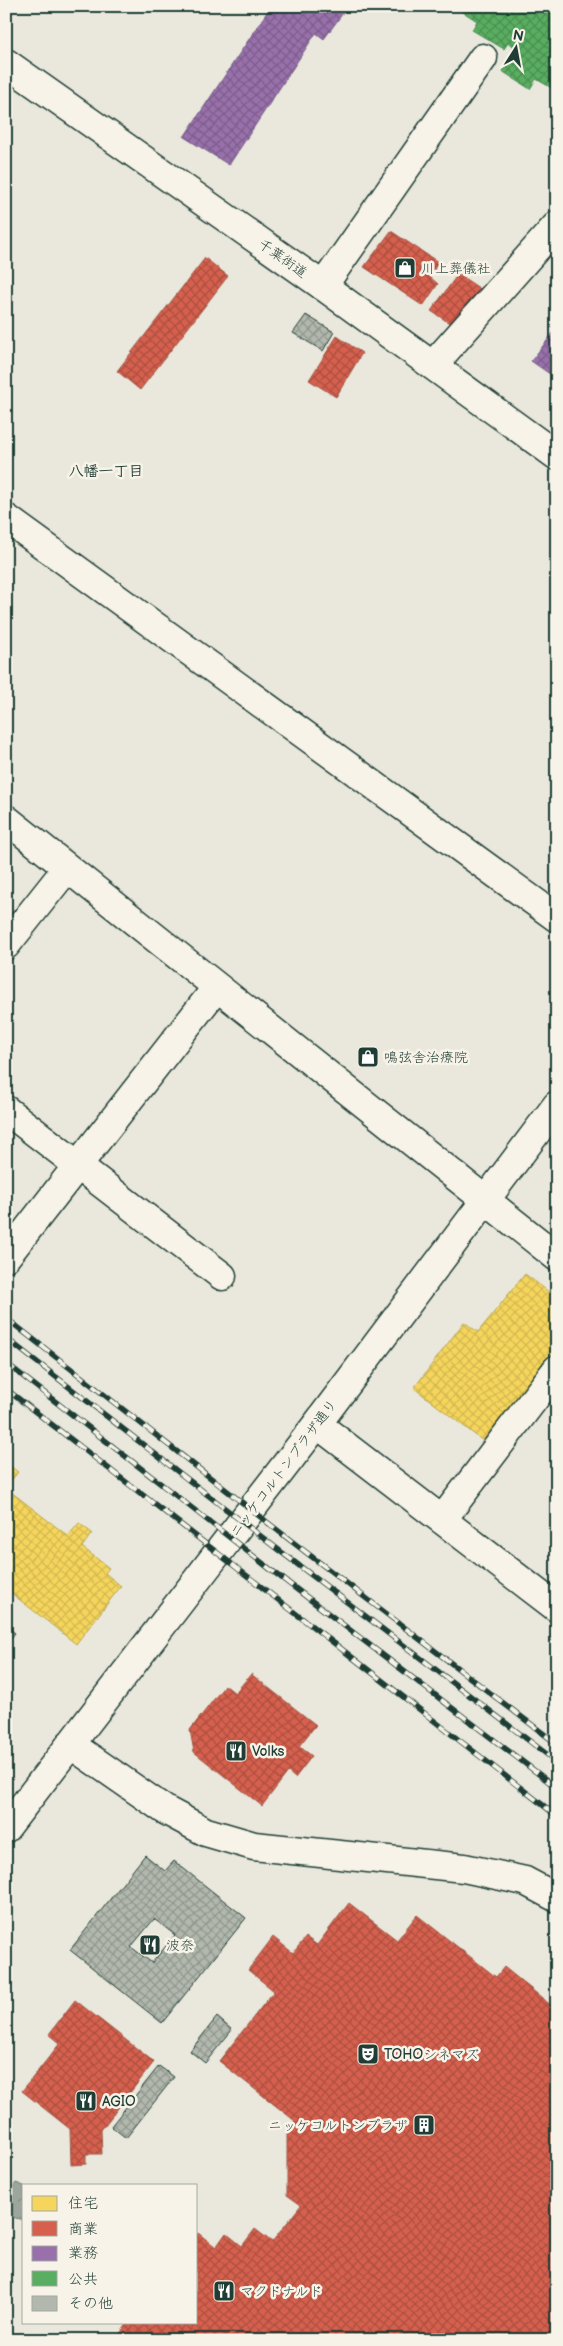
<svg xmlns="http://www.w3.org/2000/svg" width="563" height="2346" viewBox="0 0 563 2346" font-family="'Balsamiq Sans','Klee One',sans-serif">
<defs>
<pattern id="water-ripples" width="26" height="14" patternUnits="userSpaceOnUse" patternTransform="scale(1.25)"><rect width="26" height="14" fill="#9ca69c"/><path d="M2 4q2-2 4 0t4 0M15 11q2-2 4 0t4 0" fill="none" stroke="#7f8880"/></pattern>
<pattern id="homes-cross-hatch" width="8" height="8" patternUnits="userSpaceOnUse" patternTransform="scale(1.25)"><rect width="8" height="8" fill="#f6d55c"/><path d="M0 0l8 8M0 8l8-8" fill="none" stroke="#d2b851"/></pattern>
<pattern id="shops-cross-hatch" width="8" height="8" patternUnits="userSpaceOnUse" patternTransform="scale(1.25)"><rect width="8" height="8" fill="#d6604d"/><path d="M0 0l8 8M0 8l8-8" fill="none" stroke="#ad5041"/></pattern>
<pattern id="offices-cross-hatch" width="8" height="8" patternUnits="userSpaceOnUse" patternTransform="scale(1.25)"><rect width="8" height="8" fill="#9970ab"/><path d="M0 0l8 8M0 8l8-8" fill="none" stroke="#7c5d8c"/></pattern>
<pattern id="public-cross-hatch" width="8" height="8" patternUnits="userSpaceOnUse" patternTransform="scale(1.25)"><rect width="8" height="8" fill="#5aae61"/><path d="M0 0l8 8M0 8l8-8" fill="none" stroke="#4a8f51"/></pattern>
<pattern id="building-cross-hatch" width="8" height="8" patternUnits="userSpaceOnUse" patternTransform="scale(1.25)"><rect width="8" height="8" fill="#b2b8ae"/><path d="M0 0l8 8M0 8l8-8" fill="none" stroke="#90978e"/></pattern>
</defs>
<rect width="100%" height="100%" fill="#eae8dd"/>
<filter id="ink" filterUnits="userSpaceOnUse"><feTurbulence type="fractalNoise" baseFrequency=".02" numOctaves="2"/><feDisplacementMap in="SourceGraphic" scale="10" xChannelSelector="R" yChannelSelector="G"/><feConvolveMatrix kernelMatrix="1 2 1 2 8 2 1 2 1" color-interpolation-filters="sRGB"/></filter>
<g filter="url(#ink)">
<path fill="url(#water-ripples)" stroke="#6a7c72" d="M 16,2183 L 24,2186 L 24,2220 L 6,2216 L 6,2195 Z"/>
<path fill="url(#homes-cross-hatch)" stroke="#b6a750" d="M 525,1274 L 557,1298 L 557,1348 L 483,1441 L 414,1388 L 464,1322 L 478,1332 Z
M 6,1463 L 18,1472 L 6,1487 Z
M 6,1488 L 68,1536 L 79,1523 L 92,1533 L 82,1547 L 109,1568 L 105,1573 L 121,1586 L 76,1644 L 6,1589 Z"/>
<path fill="url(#shops-cross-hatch)" stroke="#9f5646" d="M 391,231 L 438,262 L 430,277 L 438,284 L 423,306 L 364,267 Z
M 205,258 L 228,276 L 140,390 L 117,371 Z
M 458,274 L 482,290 L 457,328 L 431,311 Z
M 337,336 L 362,353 L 336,397 L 309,380 Z
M 251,1674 L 316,1725 L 299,1746 L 312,1756 L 295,1778 L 288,1772 L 262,1806 L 194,1752 L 190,1730 L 225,1685 L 235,1693 Z
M 349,1903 L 397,1940 L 417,1915 L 496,1977 L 504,1967 L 557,2010 L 557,2340 L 115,2340 L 129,2322 L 196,2322 L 196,2236 L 198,2233 L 216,2247 L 226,2233 L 242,2246 L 255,2229 L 272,2242 L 301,2205 L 287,2195 L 287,2130 L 295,2121 L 219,2061 L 274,1991 L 248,1970 L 273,1937 L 293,1953 L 306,1937 L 317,1945 Z
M 75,2000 L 154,2062 L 101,2130 L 102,2154 L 86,2154 L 86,2164 L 71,2165 L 70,2129 L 22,2091 L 60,2043 L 49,2034 Z"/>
<path fill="url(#offices-cross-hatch)" stroke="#746187" d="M 271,6 L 348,6 L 324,39 L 316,33 L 229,165 L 184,137 Z
M 557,328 L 557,379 L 531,361 Z"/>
<path fill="url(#public-cross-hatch)" stroke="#488c54" d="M 463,6 L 557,6 L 557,91 L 536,79 L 530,89 L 502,71 L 516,48 L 508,43 L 504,49 L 472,30 L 477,21 L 460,10 Z"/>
<path fill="url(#building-cross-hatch)" stroke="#1f3d34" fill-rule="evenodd" d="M 306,315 L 334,332 L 323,351 L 293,333 Z
M 6,1626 L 15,1633 L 6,1644 Z
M 145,1855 L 165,1871 L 174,1861 L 246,1918 L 162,2023 L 70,1950 ZM 154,1919 L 175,1935 L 152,1963 L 131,1947 Z
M 217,2017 L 232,2030 L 205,2063 L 190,2051 Z
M 159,2066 L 174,2077 L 126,2138 L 111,2126 Z"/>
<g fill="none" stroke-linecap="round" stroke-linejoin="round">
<g stroke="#1f3d34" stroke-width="31">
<path id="minor" d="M 323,286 L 483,58
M 433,365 L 557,225
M 6,518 L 557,918
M 6,819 L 557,1257
M 6,945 L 67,868
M 6,1110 L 222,1276
M 6,1257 L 217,987
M 317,1424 L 557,1608
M 442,1520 L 557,1369
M 70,1744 L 165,1810 L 206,1832 L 254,1846 L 464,1868 L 525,1881 L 557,1898
M 6,1828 L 317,1424 L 557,1105"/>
</g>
<g stroke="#1f3d34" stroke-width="31">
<path id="highway" d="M 6,63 L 323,286 L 557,456"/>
</g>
<use href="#minor" stroke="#f7f3e8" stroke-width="28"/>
<use href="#highway" stroke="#f7f3e8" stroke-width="28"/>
<g stroke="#1f3d34" stroke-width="5.5">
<path id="rail" d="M 6,1318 L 290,1540 L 557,1744
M 6,1338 L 276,1548 L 557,1762
M 6,1363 L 270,1569 L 557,1788
M 6,1389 L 557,1816"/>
</g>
<use href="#rail" stroke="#f7f3e8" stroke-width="4" stroke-dasharray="11" stroke-linecap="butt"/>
</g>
</g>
<defs>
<g id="shop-square" transform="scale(1.125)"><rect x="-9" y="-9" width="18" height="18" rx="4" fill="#1f3d34" stroke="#f7f3e8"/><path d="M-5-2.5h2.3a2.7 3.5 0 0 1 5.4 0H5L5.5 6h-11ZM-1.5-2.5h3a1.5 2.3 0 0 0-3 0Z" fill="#fff"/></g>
<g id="restaurant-square" transform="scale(1.125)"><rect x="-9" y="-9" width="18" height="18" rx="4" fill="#1f3d34" stroke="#f7f3e8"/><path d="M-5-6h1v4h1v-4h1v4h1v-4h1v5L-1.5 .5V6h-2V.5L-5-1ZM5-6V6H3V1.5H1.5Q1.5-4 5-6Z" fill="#fff"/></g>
<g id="theatre-square" transform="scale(1.125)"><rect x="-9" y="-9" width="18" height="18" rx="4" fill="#1f3d34" stroke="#f7f3e8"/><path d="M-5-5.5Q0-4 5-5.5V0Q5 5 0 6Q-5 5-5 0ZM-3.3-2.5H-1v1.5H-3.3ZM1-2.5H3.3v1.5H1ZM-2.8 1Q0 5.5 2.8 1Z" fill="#fff"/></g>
<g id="building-square" transform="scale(1.125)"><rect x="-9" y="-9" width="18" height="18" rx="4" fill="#1f3d34" stroke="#f7f3e8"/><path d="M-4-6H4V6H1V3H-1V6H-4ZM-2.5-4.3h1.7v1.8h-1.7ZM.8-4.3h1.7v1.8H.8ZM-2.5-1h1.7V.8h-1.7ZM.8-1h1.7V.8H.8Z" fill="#fff"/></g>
</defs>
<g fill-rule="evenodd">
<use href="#shop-square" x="405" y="268"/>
<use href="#shop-square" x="368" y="1057"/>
<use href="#restaurant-square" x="236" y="1751"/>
<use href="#restaurant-square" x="150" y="1945"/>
<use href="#theatre-square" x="368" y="2054"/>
<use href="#restaurant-square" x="86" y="2101"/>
<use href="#building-square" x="424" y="2125"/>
<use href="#restaurant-square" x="224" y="2291"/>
</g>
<g text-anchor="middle" stroke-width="5" stroke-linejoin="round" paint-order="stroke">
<g font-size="14" fill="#1f3d34" stroke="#f7f3e8">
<text transform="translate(283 258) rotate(35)" y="5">千葉街道</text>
<text transform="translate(283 1468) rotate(-53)" y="5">ニッケコルトンプラザ通り</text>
</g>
<g font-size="14" fill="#1f3d34" stroke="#f7f3e8" text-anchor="start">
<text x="421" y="273">川上葬儀社</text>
<text x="384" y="1062">鳴弦舎治療院</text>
<text x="252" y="1756">Volks</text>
<text x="166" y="1950">波奈</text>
<text x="384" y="2059">TOHOシネマズ</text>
<text x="102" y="2106">AGIO</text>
<text x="408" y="2130" text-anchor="end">ニッケコルトンプラザ</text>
<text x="240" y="2296">マクドナルド</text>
</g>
<g font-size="15" font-weight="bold" fill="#1f3d34" stroke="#f7f3e8">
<text x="106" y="476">八幡一丁目</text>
</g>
</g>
<rect width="563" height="2346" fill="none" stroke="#f7f3e8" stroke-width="25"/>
<rect x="12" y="12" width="538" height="2321" fill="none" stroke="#1f3d34" stroke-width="2" filter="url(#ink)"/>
<rect x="22" y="2184" width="175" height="140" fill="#f7f3e8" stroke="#a1aaa0"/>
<rect x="32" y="2196" width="25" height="15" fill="#f6d55c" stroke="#a1aaa0"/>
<text x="68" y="2208" font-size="15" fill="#1f3d34">住宅</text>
<rect x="32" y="2221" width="25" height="15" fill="#d6604d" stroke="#a1aaa0"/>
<text x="68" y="2234" font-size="15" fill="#1f3d34">商業</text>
<rect x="32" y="2246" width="25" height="15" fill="#9970ab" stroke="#a1aaa0"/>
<text x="68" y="2258" font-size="15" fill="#1f3d34">業務</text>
<rect x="32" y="2271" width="25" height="15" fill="#5aae61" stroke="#a1aaa0"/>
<text x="68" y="2284" font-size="15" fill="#1f3d34">公共</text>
<rect x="32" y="2296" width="25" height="15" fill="#b2b8ae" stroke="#a1aaa0"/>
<text x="68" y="2308" font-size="15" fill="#1f3d34">その他</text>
<g transform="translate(516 48) rotate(11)" stroke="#f7f3e8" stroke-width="4" paint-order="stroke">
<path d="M0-4L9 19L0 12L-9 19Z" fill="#1f3d34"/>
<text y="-8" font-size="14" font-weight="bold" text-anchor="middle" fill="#1f3d34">N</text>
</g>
</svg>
